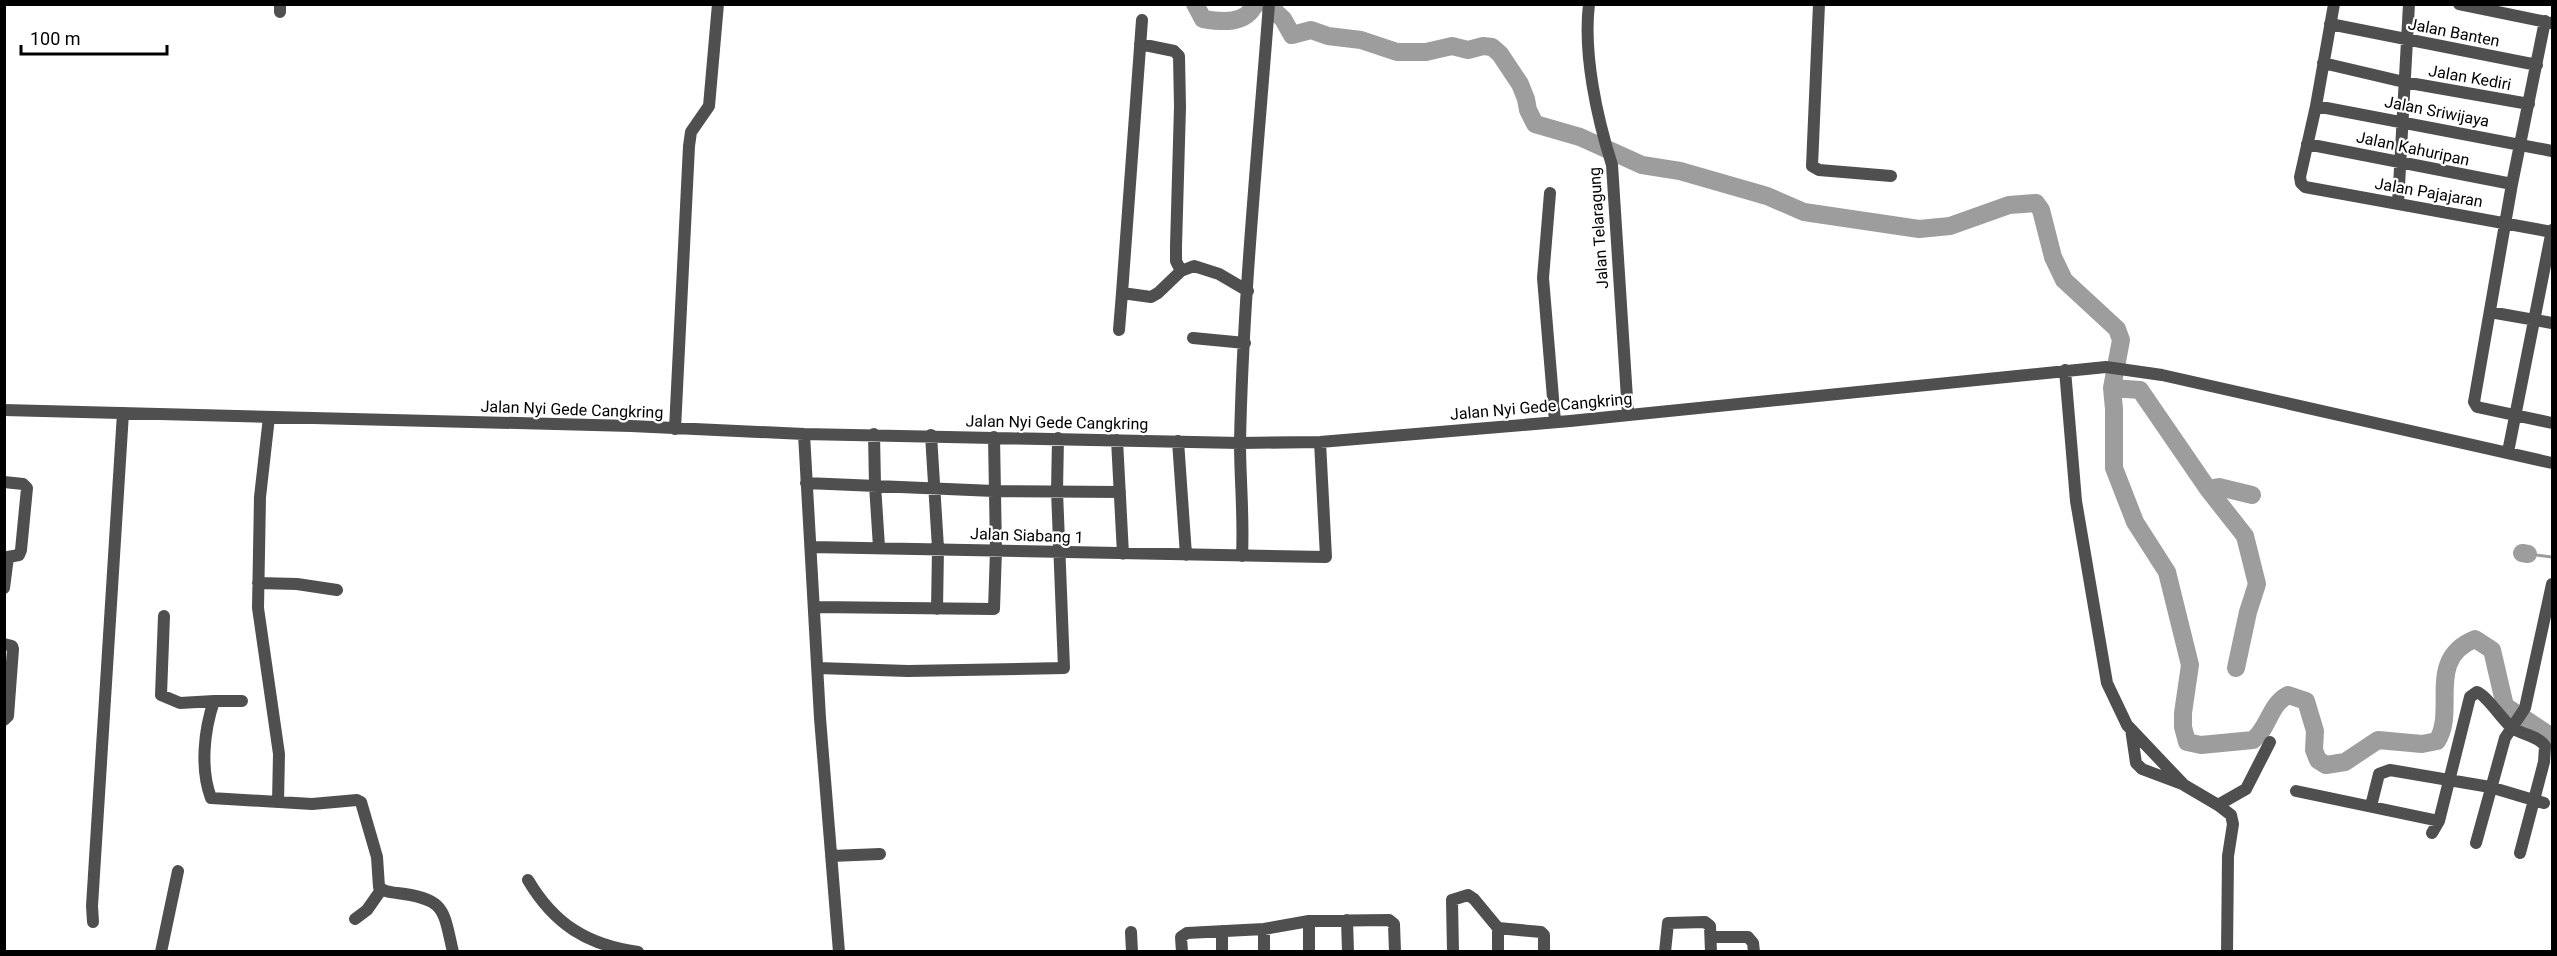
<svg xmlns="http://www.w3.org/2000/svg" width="2557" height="956" viewBox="0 0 2557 956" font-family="Roboto,sans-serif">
<rect width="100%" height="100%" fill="#fff"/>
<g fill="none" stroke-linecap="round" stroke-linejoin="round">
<path stroke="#9d9d9d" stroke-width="3" d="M 2528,554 L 2552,557"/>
<path stroke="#9d9d9d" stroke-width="18" d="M 1195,4 L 1203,19 C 1221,22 1246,25 1255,4
M 1267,4 L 1283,19 L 1292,35 L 1311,30 L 1328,36 L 1361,40 L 1397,52 L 1426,52 L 1452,46 L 1468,50 L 1483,46 L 1492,47 L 1500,54 L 1520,84 L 1526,99 L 1528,110 L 1535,124 L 1580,137 L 1642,165 L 1680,171 L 1767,196 L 1804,212 L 1919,229 L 1950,226 L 2009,205 L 2036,203 L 2041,210 L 2053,257 L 2064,280 L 2117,329 L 2121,340 L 2112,388 L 2114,409 L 2114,468 L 2135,522 L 2167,572 L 2190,665 L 2183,713 L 2183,727 L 2187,742 L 2201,745 L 2253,740 C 2269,728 2269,705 2288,695 L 2306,701 L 2315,731 L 2314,750 L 2318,760 L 2326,765 L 2345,762 L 2378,740 L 2422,744 L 2437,741 C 2457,710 2425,659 2475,639 L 2492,650 L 2505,706 L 2552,737
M 2112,388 L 2140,390 L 2208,489 L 2245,536 L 2257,584 L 2248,612 L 2236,668
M 2208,489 L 2219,487 L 2252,495
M 2522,553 L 2528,554"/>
<path stroke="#4f4f4f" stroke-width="12" d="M 1589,4 C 1583,54 1597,118 1612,165 L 1628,414
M 1819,4 L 1812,166 L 1819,170 L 1891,176
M 2334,4 L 2316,106 L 2300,177 L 2301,183 L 2305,187 L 2552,232
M 2459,4 L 2551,23
M 280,12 L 280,4
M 1142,20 L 1122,293 L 1151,297 L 1158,293 L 1181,271 L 1194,266 L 1219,274 L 1248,291
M 2545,21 L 2512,184 L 2474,402 L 2477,407 L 2552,423
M 2330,24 L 2537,65
M 1140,44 L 1174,51 L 1179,56 L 1180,107 L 1176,246 L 1176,261 L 1181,271
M 2323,63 L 2404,82 L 2529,104
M 2316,106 L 2552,151
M 2307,144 L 2512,184
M 1550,193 L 1543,278 L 1555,422
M 2398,204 L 2409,4
M 2490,312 L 2552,323
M 1119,330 L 1122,293
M 1193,338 L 1245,343
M 2065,370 L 2076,501 L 2107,683 L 2127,725 L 2184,785 L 2218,805 L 2231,815 L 2233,824 L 2228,856 L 2227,952
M 4,410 L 631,426 L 804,434 L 1240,443 L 1320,442 L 1570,421 L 2106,367 L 2162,375 L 2552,463
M 269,417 L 260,497 L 258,608 L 279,754 L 278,802
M 675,429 L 689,146 L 691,132 L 709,106 L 718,4
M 804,434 L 820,718 L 839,952
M 874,434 L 875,485 L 879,547
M 931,435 L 938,548 L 937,609
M 1117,440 L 1123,554
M 1178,441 L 1186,555
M 2508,452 L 2552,230
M 4,482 L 23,484 L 27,488 L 21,550 L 19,555 L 8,557
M 806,483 L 994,491 L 1120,492
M 811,547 L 1326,557 L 1320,442
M 1242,556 C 1244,518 1240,480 1240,442 C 1243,296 1258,150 1269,4
M 4,557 L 8,557 L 4,588
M 258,583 L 297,584 L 337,590
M 815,607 L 994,609 L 996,550 L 994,437
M 164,616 L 161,695 L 180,703 L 214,701
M 4,644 L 12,646 L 13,649 L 8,716 L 4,720
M 818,668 L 908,671 L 1064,668 L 1057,491 L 1058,438
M 242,701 L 214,701 C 204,730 200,769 211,798 L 312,804 L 357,800 L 361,802 L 377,857 L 379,887 C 384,892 390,892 397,893 C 446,899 443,909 453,952
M 2131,729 L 2136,763 L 2142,769 L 2182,784
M 2296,791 L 2439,821
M 2218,805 L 2246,789 L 2270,742
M 2371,806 L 2379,774 L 2390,770 L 2490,787 L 2544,803
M 2432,833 L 2439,821 L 2470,697 L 2477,692 C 2485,694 2502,719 2511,727 C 2521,735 2538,735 2545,746 L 2544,762 L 2520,853
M 2476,843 L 2505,738 L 2525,708 L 2552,584
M 831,856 L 880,854
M 528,880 C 554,924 587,945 638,952
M 355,919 L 367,910 L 381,890
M 1347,920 L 1348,952
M 1309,921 L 1309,952
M 93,922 L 92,906 L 123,413
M 1498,928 L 1498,952
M 1264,929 L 1264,952
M 1222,931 L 1222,952
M 1131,932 L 1132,952
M 1711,937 L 1748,937 L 1753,943 L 1754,952
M 161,952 L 178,871
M 1182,952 L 1181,937 L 1187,933 L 1264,929 L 1309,921 L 1389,920 L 1394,924 L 1395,952
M 1453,952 L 1452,900 L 1468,895 L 1474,899 L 1498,928 L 1541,932 L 1544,935 L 1544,952
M 1665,952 L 1668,923 L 1705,922 L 1710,926 L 1711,952"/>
</g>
<g text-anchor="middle" stroke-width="4.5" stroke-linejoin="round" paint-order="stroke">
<g font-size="16" fill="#000" stroke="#fff">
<text transform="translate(2454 32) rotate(11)" y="6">Jalan Banten</text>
<text transform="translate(2470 77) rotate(10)" y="6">Jalan Kediri</text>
<text transform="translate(2437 111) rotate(11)" y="6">Jalan Sriwijaya</text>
<text transform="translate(2413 148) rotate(12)" y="6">Jalan Kahuripan</text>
<text transform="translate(2429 192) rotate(10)" y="6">Jalan Pajajaran</text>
<text transform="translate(1598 228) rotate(-94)" y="6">Jalan Telaragung</text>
<text transform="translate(1541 406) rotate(-5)" y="6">Jalan Nyi Gede Cangkring</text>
<text transform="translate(572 409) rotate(2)" y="6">Jalan Nyi Gede Cangkring</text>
<text transform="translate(1057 422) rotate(1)" y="6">Jalan Nyi Gede Cangkring</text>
<text transform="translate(1027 535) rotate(2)" y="6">Jalan Siabang 1</text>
</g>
</g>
<rect width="2557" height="956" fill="none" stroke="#000000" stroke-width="12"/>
<path d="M21 45v9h146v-9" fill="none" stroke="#000000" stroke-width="3"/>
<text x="30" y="45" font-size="18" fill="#000000" stroke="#ffffff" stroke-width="4.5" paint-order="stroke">100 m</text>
</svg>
